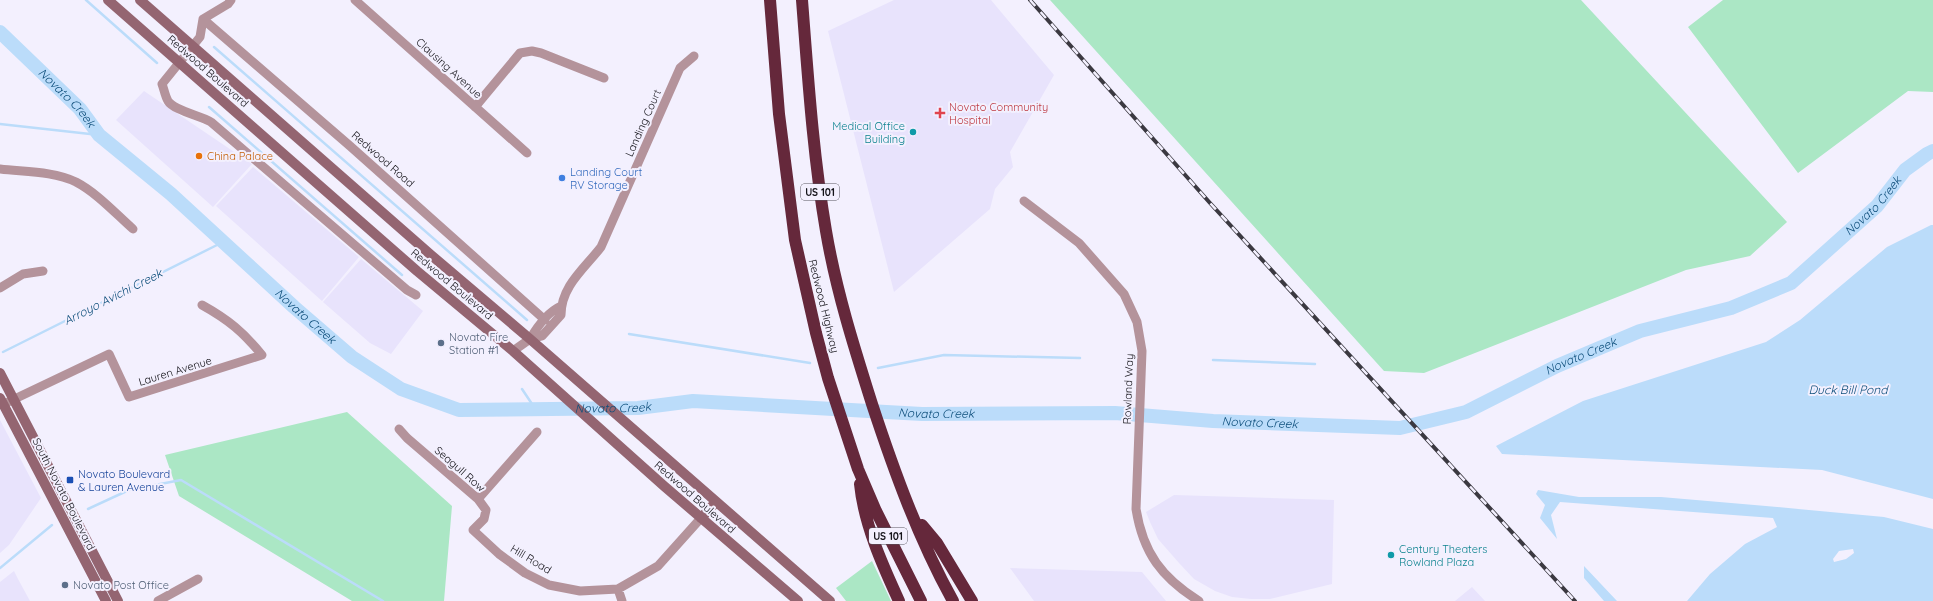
<svg xmlns="http://www.w3.org/2000/svg" width="1933" height="601" viewBox="0 0 1933 601" font-family="Quicksand,sans-serif">
<rect width="100%" height="100%" fill="#f3f0fe"/>
<path fill="#e8e3fc" d="M 894,0 L 991,0 L 1054,75 L 1010,152 L 1013,167 L 995,189 L 990,209 L 894,292 L 828,31 Z
M 144,91 L 252,164 L 213,207 L 116,120 Z
M 253,167 L 359,257 L 322,301 L 216,206 Z
M 361,259 L 423,311 L 391,354 L 370,343 L 323,302 Z
M 0,420 L 41,498 L 9,545 L 0,553 Z
M 1174,495 L 1334,500 L 1332,584 L 1270,599 L 1251,599 L 1232,597 L 1215,591 L 1194,579 L 1179,563 L 1158,539 L 1150,522 L 1146,512 Z
M 1010,568 L 1142,572 L 1166,601 L 1034,601 Z
M 14,571 L 18,579 L 30,601 L 0,601 L 0,582 Z
M 1472,587 L 1485,601 L 1455,601 Z"/>
<path fill="#abe7c5" d="M 1050,0 L 1581,0 L 1787,222 L 1750,256 L 1686,270 L 1424,373 L 1384,371 Z
M 1723,0 L 1933,0 L 1933,92 L 1908,91 L 1798,173 L 1688,27 Z
M 347,412 L 452,506 L 444,601 L 352,601 L 179,496 L 165,455 Z
M 872,561 L 891,601 L 846,601 L 836,588 Z"/>
<path fill="#bbdcfa" fill-rule="evenodd" d="M 1931,225 L 1933,225 L 1933,499 L 1822,470 L 1502,454 L 1496,446 L 1583,401 L 1766,342 L 1800,320 L 1887,247 Z
M 1538,490 L 1579,497 L 1661,497 L 1766,506 L 1884,517 L 1933,529 L 1933,601 L 1687,601 L 1710,574 L 1745,544 L 1777,527 L 1773,518 L 1560,502 L 1551,515 L 1557,539 L 1540,518 L 1545,505 L 1536,494 ZM 1853,549 L 1854,553 L 1846,559 L 1834,562 L 1833,559 L 1839,551 Z
M 1584,566 L 1617,601 L 1604,601 L 1584,578 Z"/>
<g fill="none" stroke-linecap="round" stroke-linejoin="round">
<path stroke="#bbdcfa" stroke-width="2.5" d="M 86,0 L 157,63
M 214,47 L 527,320
M 209,107 L 402,275
M 0,124 L 99,135
M 629,334 L 810,363
M 3,352 L 223,242
M 1213,360 L 1315,364
M 878,368 L 944,355 L 1080,358
M 522,389 L 536,410
M 88,509 L 129,490 L 181,480 L 383,601
M 0,568 L 52,525"/>
<path stroke="#bbdcfa" stroke-width="14" id="s1" d="M 0,32 L 80,109 L 99,135 L 171,194 L 294,307 L 352,357 L 401,389 L 459,410 L 638,408 L 693,401 L 922,414 L 1115,413 L 1213,421 L 1400,428 L 1466,412 L 1557,366 L 1640,331 L 1731,308 L 1791,283 L 1877,206 L 1905,170 L 1927,154 L 1933,151"/>
<path stroke="#b4939b" stroke-width="9" d="M 231,0 L 228,4 L 203,19 L 200,37 L 162,84 C 164,89 165,96 168,101 C 173,110 201,116 211,122 L 407,290 L 416,295
M 355,0 L 527,153
M 203,19 L 350,146 L 545,320
M 475,107 L 520,53 L 532,51 L 541,53 L 604,78
M 0,169 C 24,172 53,171 76,182 C 97,193 115,213 133,229
M 1024,201 L 1079,243 L 1124,294 L 1137,322 L 1142,351 L 1136,509 C 1143,553 1162,578 1199,601
M 0,288 L 23,274 L 43,271
M 530,339 C 537,327 548,312 561,306
M 513,351 L 530,339 L 542,336 L 561,315 C 561,286 585,268 601,247 L 680,68 L 694,56
M 4,404 L 109,354 L 129,397 L 262,355 C 243,332 229,320 202,305
M 399,429 L 407,438 L 478,499 L 486,510 L 484,519 L 473,530 L 499,554 L 525,573 L 549,585 L 580,591 L 618,589 L 658,566 L 701,518
M 478,499 L 537,432
M 618,589 L 622,601
M 158,601 L 198,579"/>
<path stroke="#946571" stroke-width="10" d="M 108,0 L 417,271 L 513,351 L 664,486 L 798,601
M 140,0 L 431,255 L 530,339 L 830,601
M 0,373 L 118,601
M 0,398 L 106,601
M 701,518 L 716,502"/>
<path stroke="#65283b" stroke-width="12" d="M 770,0 L 779,114 L 795,240 L 816,333 L 828,378 L 858,469 L 876,511 L 921,601
M 802,0 C 808,77 813,155 826,231 C 836,290 854,347 872,404 C 894,471 919,540 953,601
M 860,484 C 864,524 882,564 899,601
M 922,525 L 937,543 L 972,601"/>
<g stroke="#3b3941" stroke-width="4">
<path id="rail" d="M 1030,0 L 1210,203 L 1575,601"/>
</g>
<use href="#rail" stroke="#f3f0fe" stroke-width="2.5" stroke-dasharray="8" stroke-linecap="butt"/>
</g>
<path fill="#e0444e" stroke="#f3f0fe" stroke-width="1.5" d="M938 107h4v4h4v4h-4v4h-4v-4h-4v-4h4z"/>
<g fill="#0f9aa8" stroke="#f3f0fe" stroke-width="1.5">
<circle cx="913" cy="132" r="4"/>
<circle cx="1391" cy="555" r="4"/>
</g>
<circle fill="#e8710a" stroke="#f3f0fe" stroke-width="1.5" cx="199" cy="156" r="4"/>
<circle fill="#3f7fe0" stroke="#f3f0fe" stroke-width="1.5" cx="562" cy="178" r="4"/>
<g fill="#5c6f8a" stroke="#f3f0fe" stroke-width="1.5">
<circle cx="441" cy="343" r="4"/>
<circle cx="65" cy="585" r="4"/>
</g>
<rect fill="#1a4fb4" stroke="#f3f0fe" stroke-width="1.5" x="66" y="476" width="8" height="8" rx="2"/>
<g text-anchor="middle" stroke-width="4" stroke-linejoin="round" paint-order="stroke">
<g fill="#f3f0fe" stroke="#57555e" stroke-width="1">
<rect x="801" y="184" width="38" height="16" rx="3"/>
<rect x="869" y="528" width="38" height="16" rx="3"/>
</g>
<g font-size="10" font-weight="bold" fill="#141319">
<text x="820" y="196">US 101</text>
<text x="888" y="540">US 101</text>
</g>
<g font-size="11" fill="#141319" stroke="#f3f0fe">
<text transform="translate(449 68) rotate(42)" y="4">Clausing Avenue</text>
<text transform="translate(208 71) rotate(41)" y="4">Redwood Boulevard</text>
<text transform="translate(643 123) rotate(-66)" y="4">Landing Court</text>
<text transform="translate(383 159) rotate(41)" y="4">Redwood Road</text>
<text transform="translate(452 284) rotate(40)" y="4">Redwood Boulevard</text>
<text transform="translate(824 306) rotate(76)" y="4">Redwood Highway</text>
<text transform="translate(175 371) rotate(-17)" y="4">Lauren Avenue</text>
<text transform="translate(1128 389) rotate(-88)" y="4">Rowland Way</text>
<text transform="translate(460 469) rotate(41)" y="4">Seagull Row</text>
<text transform="translate(64 494) rotate(63)" y="4">South Novato Boulevard</text>
<text transform="translate(695 497) rotate(41)" y="4">Redwood Boulevard</text>
<text transform="translate(531 559) rotate(31)" y="4">Hill Road</text>
</g>
<g font-size="11" fill="#be3a42" stroke="#f3f0fe" text-anchor="start">
<text x="949" y="111">Novato Community<tspan x="949" dy="13">Hospital</tspan></text>
</g>
<g font-size="11" fill="#0d838f" stroke="#f3f0fe" text-anchor="end">
<text x="905" y="130">Medical Office<tspan x="905" dy="13">Building</tspan></text>
<text x="1399" y="553" text-anchor="start">Century Theaters<tspan x="1399" dy="13">Rowland Plaza</tspan></text>
</g>
<g font-size="11" fill="#c56008" stroke="#f3f0fe" text-anchor="start">
<text x="207" y="160">China Palace</text>
</g>
<g font-size="11" fill="#366cbe" stroke="#f3f0fe" text-anchor="start">
<text x="570" y="176">Landing Court<tspan x="570" dy="13">RV Storage</tspan></text>
</g>
<g font-size="11" fill="#4e5e75" stroke="#f3f0fe" text-anchor="start">
<text x="449" y="341">Novato Fire<tspan x="449" dy="13">Station #1</tspan></text>
<text x="73" y="589">Novato Post Office</text>
</g>
<g font-size="11" fill="#164399" stroke="#f3f0fe" text-anchor="start">
<text x="78" y="478">Novato Boulevard<tspan x="78" dy="13">&amp; Lauren Avenue</tspan></text>
</g>
<g font-size="12" font-style="italic" fill="#0c4d7a" stroke="#f3f0fe">
<text dy="4" stroke="none"><textPath href="#s1" startOffset="94">Novato Creek</textPath></text>
<text dy="4" stroke="none"><textPath href="#s1" startOffset="2074">Novato Creek</textPath></text>
<text transform="translate(113 297) rotate(-27)" y="4">Arroyo Avichi Creek</text>
<text dy="4" stroke="none"><textPath href="#s1" startOffset="418">Novato Creek</textPath></text>
<text dy="4" stroke="none"><textPath href="#s1" startOffset="1738">Novato Creek</textPath></text>
<text x="1848" y="394">Duck Bill Pond</text>
<text dy="4" stroke="none"><textPath href="#s1" startOffset="754">Novato Creek</textPath></text>
<text dy="4" stroke="none"><textPath href="#s1" startOffset="1078">Novato Creek</textPath></text>
<text dy="4" stroke="none"><textPath href="#s1" startOffset="1402">Novato Creek</textPath></text>
</g>
</g>
</svg>
